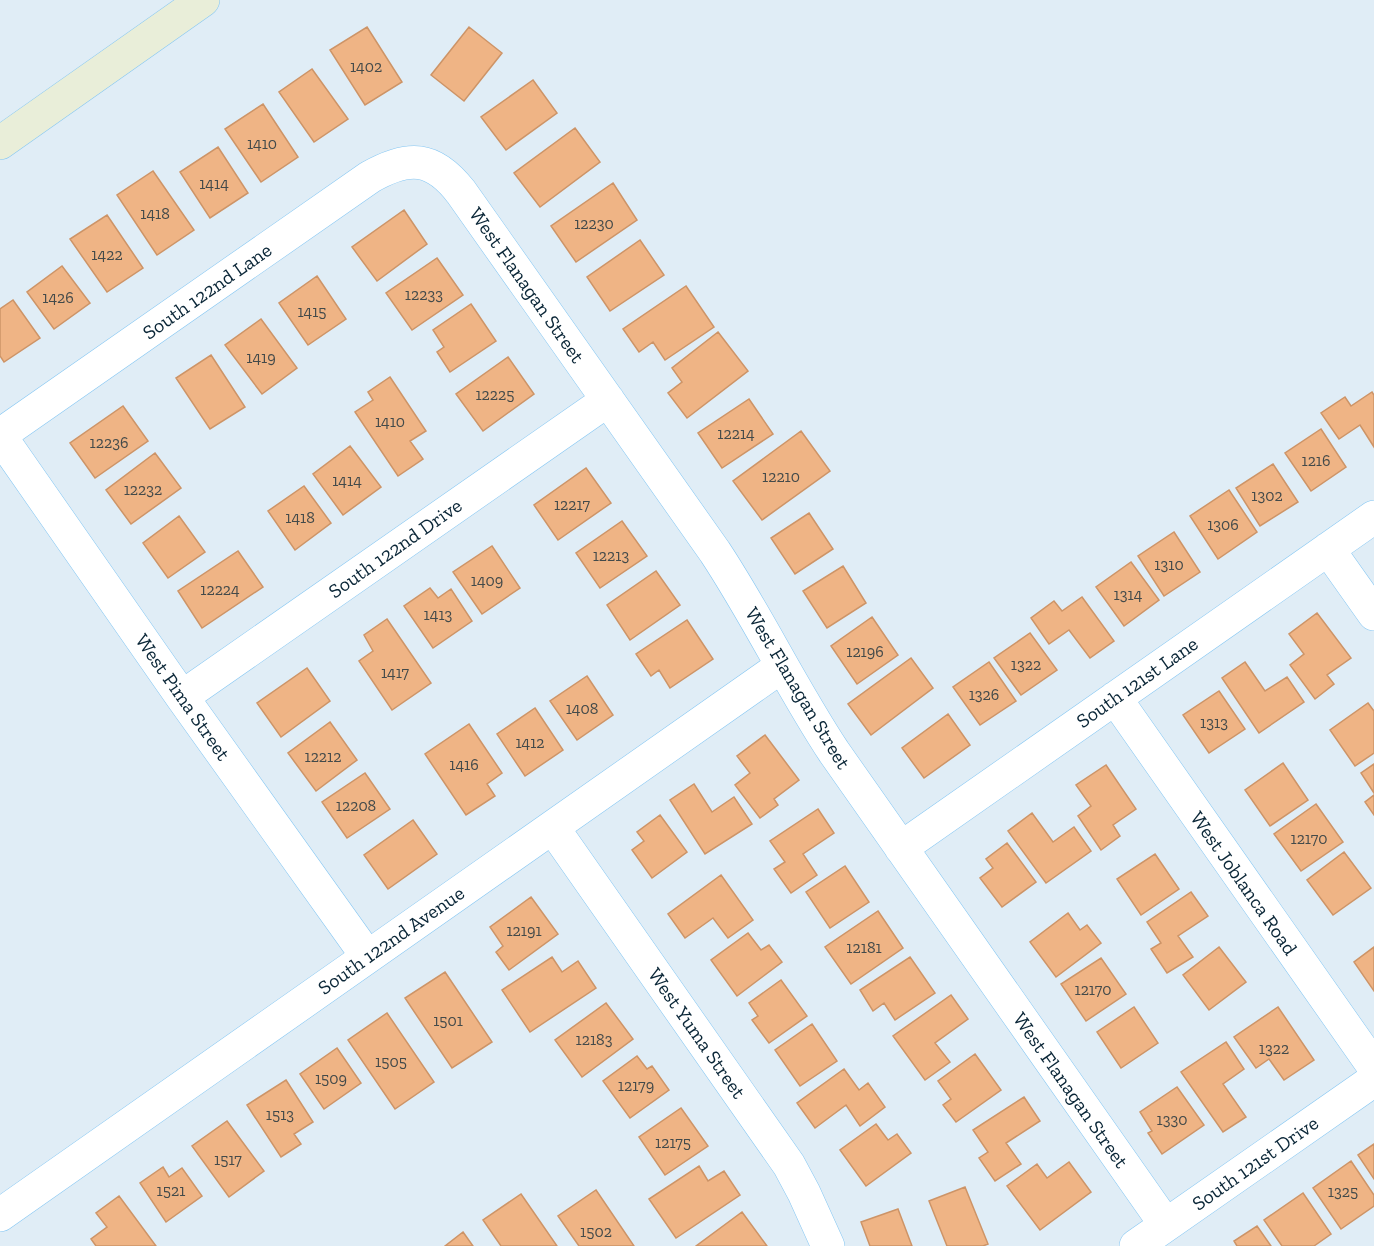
<svg xmlns="http://www.w3.org/2000/svg" width="1374" height="1246" viewBox="0 0 1374 1246" font-family="'Zilla Slab',serif">
<rect width="100%" height="100%" fill="#e0edf6"/>
<path fill="#efb485" stroke="#cd9467" stroke-width="1.5" d="M 367,27 L 402,82 L 365,105 L 330,50 Z
M 469,27 L 502,53 L 464,101 L 431,75 Z
M 312,69 L 348,119 L 314,142 L 279,92 Z
M 533,80 L 557,113 L 506,150 L 481,117 Z
M 263,104 L 298,157 L 261,182 L 225,129 Z
M 575,128 L 600,162 L 540,207 L 514,173 Z
M 218,147 L 248,193 L 210,218 L 180,172 Z
M 153,171 L 194,230 L 157,255 L 117,195 Z
M 613,183 L 637,220 L 576,262 L 551,226 Z
M 404,210 L 427,244 L 377,281 L 352,247 Z
M 107,215 L 143,268 L 107,292 L 70,239 Z
M 640,240 L 664,275 L 610,311 L 587,277 Z
M 437,258 L 463,295 L 412,330 L 386,293 Z
M 62,266 L 90,303 L 54,329 L 27,292 Z
M 317,276 L 346,319 L 308,345 L 279,303 Z
M 686,286 L 714,327 L 665,360 L 653,342 L 639,352 L 623,329 Z
M 13,300 L 40,338 L 4,362 L 0,356 L 0,309 Z
M 471,304 L 496,341 L 450,372 L 437,352 L 444,347 L 433,330 Z
M 261,319 L 297,368 L 262,394 L 225,345 Z
M 718,332 L 748,371 L 687,418 L 668,393 L 682,382 L 672,368 Z
M 211,355 L 245,407 L 210,429 L 176,378 Z
M 508,357 L 534,394 L 483,431 L 456,394 Z
M 390,377 L 426,431 L 410,441 L 423,459 L 398,476 L 355,412 L 373,400 L 368,392 Z
M 1372,392 L 1374,395 L 1374,447 L 1360,425 L 1339,439 L 1321,413 L 1345,397 L 1351,406 Z
M 749,399 L 773,434 L 722,468 L 698,433 Z
M 123,406 L 148,441 L 95,478 L 70,443 Z
M 1321,429 L 1346,467 L 1311,491 L 1285,453 Z
M 801,431 L 830,471 L 762,520 L 733,481 Z
M 350,446 L 381,487 L 343,515 L 313,474 Z
M 155,453 L 181,488 L 131,524 L 106,490 Z
M 1273,464 L 1298,502 L 1260,526 L 1236,488 Z
M 586,468 L 611,503 L 558,540 L 534,505 Z
M 304,486 L 331,523 L 295,550 L 268,511 Z
M 1229,490 L 1257,532 L 1218,559 L 1190,516 Z
M 809,513 L 833,549 L 795,574 L 771,538 Z
M 179,516 L 205,552 L 168,578 L 143,543 Z
M 622,521 L 647,556 L 600,588 L 576,553 Z
M 1174,532 L 1200,572 L 1164,596 L 1138,556 Z
M 492,546 L 520,588 L 482,614 L 453,572 Z
M 238,551 L 263,587 L 202,628 L 178,591 Z
M 1131,562 L 1159,600 L 1124,626 L 1096,587 Z
M 843,566 L 866,603 L 827,628 L 803,591 Z
M 656,571 L 680,605 L 630,640 L 607,605 Z
M 430,588 L 438,598 L 451,589 L 472,621 L 433,648 L 404,606 Z
M 1082,597 L 1114,641 L 1090,658 L 1069,630 L 1049,644 L 1031,618 L 1054,601 L 1062,611 Z
M 1317,613 L 1351,658 L 1327,675 L 1334,684 L 1315,699 L 1290,665 L 1304,654 L 1289,634 Z
M 872,617 L 898,655 L 857,684 L 831,646 Z
M 387,619 L 431,683 L 392,710 L 359,661 L 373,651 L 364,635 Z
M 687,620 L 713,659 L 670,688 L 659,670 L 651,676 L 636,654 Z
M 1030,633 L 1057,670 L 1021,695 L 994,658 Z
M 911,658 L 933,688 L 871,735 L 848,704 Z
M 989,662 L 1016,701 L 980,725 L 953,687 Z
M 1245,662 L 1265,691 L 1287,677 L 1304,702 L 1259,733 L 1222,678 Z
M 307,668 L 330,701 L 281,737 L 257,703 Z
M 587,676 L 613,715 L 577,740 L 550,701 Z
M 1219,691 L 1245,729 L 1209,753 L 1183,715 Z
M 1368,703 L 1374,711 L 1374,753 L 1355,766 L 1330,730 Z
M 535,708 L 563,750 L 525,776 L 497,734 Z
M 948,714 L 970,745 L 924,778 L 902,748 Z
M 330,722 L 357,760 L 316,791 L 288,753 Z
M 469,724 L 502,773 L 487,784 L 495,796 L 466,815 L 425,754 Z
M 765,735 L 799,780 L 774,799 L 778,805 L 760,818 L 735,785 L 750,773 L 737,756 Z
M 1283,763 L 1308,800 L 1270,826 L 1245,790 Z
M 1374,764 L 1374,793 L 1361,773 Z
M 1106,765 L 1136,809 L 1113,825 L 1120,836 L 1101,850 L 1078,816 L 1091,806 L 1076,785 Z
M 365,773 L 390,809 L 347,838 L 322,802 Z
M 694,784 L 712,812 L 734,797 L 752,824 L 705,854 L 670,800 Z
M 1374,795 L 1374,815 L 1365,802 Z
M 1316,804 L 1343,842 L 1301,871 L 1274,834 Z
M 818,809 L 834,833 L 803,854 L 817,875 L 791,893 L 774,869 L 785,862 L 770,841 Z
M 1032,813 L 1053,842 L 1074,827 L 1091,851 L 1046,883 L 1008,831 Z
M 660,815 L 687,852 L 652,878 L 632,850 L 644,841 L 637,832 Z
M 413,820 L 437,854 L 388,889 L 364,855 Z
M 1007,843 L 1036,882 L 1002,907 L 980,878 L 993,868 L 986,859 Z
M 1344,852 L 1371,888 L 1333,915 L 1307,880 Z
M 1155,854 L 1179,889 L 1141,915 L 1117,879 Z
M 845,866 L 869,902 L 830,928 L 806,892 Z
M 721,875 L 753,920 L 728,938 L 713,918 L 685,938 L 668,914 Z
M 1191,892 L 1208,916 L 1178,936 L 1193,957 L 1167,973 L 1151,949 L 1161,943 L 1147,922 Z
M 531,897 L 558,934 L 509,970 L 496,952 L 503,946 L 490,927 Z
M 878,911 L 903,948 L 851,984 L 825,947 Z
M 1068,913 L 1080,930 L 1087,925 L 1101,943 L 1056,977 L 1030,942 Z
M 748,933 L 761,950 L 769,945 L 782,962 L 737,996 L 711,960 Z
M 1219,947 L 1246,982 L 1209,1010 L 1183,975 Z
M 1374,947 L 1374,991 L 1354,962 Z
M 552,957 L 562,972 L 578,961 L 596,988 L 530,1032 L 502,990 Z
M 910,957 L 935,993 L 895,1020 L 884,1003 L 873,1011 L 860,990 Z
M 1101,958 L 1126,994 L 1086,1021 L 1061,984 Z
M 445,972 L 492,1042 L 452,1068 L 405,998 Z
M 781,980 L 807,1016 L 769,1043 L 752,1020 L 758,1016 L 749,1003 Z
M 951,995 L 968,1019 L 935,1043 L 950,1062 L 925,1080 L 893,1036 Z
M 606,1003 L 633,1039 L 582,1077 L 555,1040 Z
M 1134,1007 L 1158,1043 L 1121,1068 L 1097,1032 Z
M 1278,1007 L 1314,1060 L 1284,1080 L 1269,1059 L 1256,1068 L 1234,1037 Z
M 387,1013 L 434,1082 L 395,1109 L 348,1040 Z
M 812,1024 L 837,1061 L 800,1086 L 775,1050 Z
M 1226,1042 L 1244,1069 L 1223,1084 L 1246,1117 L 1223,1132 L 1181,1072 Z
M 337,1048 L 361,1083 L 324,1109 L 300,1074 Z
M 975,1054 L 1001,1090 L 956,1122 L 943,1105 L 951,1099 L 938,1081 Z
M 637,1056 L 647,1069 L 652,1066 L 669,1090 L 630,1118 L 603,1081 Z
M 844,1069 L 859,1090 L 868,1083 L 885,1107 L 860,1126 L 846,1105 L 815,1128 L 797,1103 Z
M 286,1080 L 313,1122 L 294,1134 L 301,1144 L 281,1157 L 247,1105 Z
M 1177,1087 L 1204,1125 L 1162,1154 L 1148,1133 L 1152,1131 L 1140,1112 Z
M 1024,1097 L 1040,1121 L 1006,1143 L 1021,1164 L 995,1181 L 979,1158 L 988,1152 L 973,1130 Z
M 681,1108 L 708,1146 L 665,1175 L 639,1137 Z
M 227,1121 L 264,1171 L 229,1197 L 192,1146 Z
M 876,1124 L 888,1140 L 897,1134 L 911,1153 L 866,1186 L 840,1150 Z
M 1374,1144 L 1374,1179 L 1358,1155 Z
M 1351,1161 L 1374,1195 L 1374,1206 L 1341,1229 L 1313,1188 Z
M 1069,1162 L 1091,1192 L 1040,1230 L 1007,1186 L 1037,1164 L 1047,1178 Z
M 699,1166 L 708,1181 L 724,1171 L 740,1195 L 676,1238 L 649,1199 Z
M 163,1167 L 169,1177 L 182,1168 L 202,1196 L 166,1222 L 140,1183 Z
M 965,1187 L 988,1244 L 983,1246 L 947,1246 L 929,1201 Z
M 596,1190 L 634,1246 L 579,1246 L 558,1216 Z
M 1303,1193 L 1331,1234 L 1314,1246 L 1282,1246 L 1264,1220 Z
M 521,1194 L 557,1246 L 501,1246 L 483,1220 Z
M 119,1196 L 156,1246 L 96,1246 L 91,1239 L 107,1227 L 96,1213 Z
M 898,1209 L 912,1246 L 870,1246 L 861,1222 Z
M 742,1212 L 767,1246 L 696,1246 Z
M 1257,1226 L 1271,1246 L 1237,1246 L 1234,1241 Z
M 463,1232 L 473,1246 L 445,1246 Z"/>
<g fill="none" stroke-linecap="round" stroke-linejoin="round">
<g stroke="#85c7f3" stroke-width="34">
<path id="minor" d="M 0,435 L 370,177 C 409,155 433,156 461,192 L 715,552 C 758,617 791,687 834,752 L 1166,1225
M 0,436 L 182,697 L 367,956
M 1328,549 L 1374,614
M 182,697 L 608,400
M 1115,698 L 1374,1067
M 553,828 L 789,1165 L 804,1193 L 828,1246
M 901,848 L 1374,517
M 0,1215 L 782,666
M 1136,1246 L 1374,1080"/>
</g>
<g stroke="#85c7f3" stroke-width="34">
<path id="secondary" d="M 0,143 L 203,0"/>
</g>
<use href="#minor" stroke="#fff" stroke-width="33"/>
<use href="#secondary" stroke="#e9eed9" stroke-width="33"/>
</g>
<g text-anchor="middle" stroke-width="6" stroke-linejoin="round" paint-order="stroke">
<g font-size="16" fill="#434a4a">
<text x="366" y="72">1402</text>
<text x="262" y="149">1410</text>
<text x="214" y="189">1414</text>
<text x="155" y="219">1418</text>
<text x="594" y="229">12230</text>
<text x="107" y="260">1422</text>
<text x="424" y="300">12233</text>
<text x="58" y="303">1426</text>
<text x="312" y="317">1415</text>
<text x="261" y="363">1419</text>
<text x="495" y="400">12225</text>
<text x="390" y="427">1410</text>
<text x="736" y="439">12214</text>
<text x="109" y="448">12236</text>
<text x="1316" y="466">1216</text>
<text x="781" y="482">12210</text>
<text x="347" y="486">1414</text>
<text x="143" y="495">12232</text>
<text x="1267" y="501">1302</text>
<text x="572" y="510">12217</text>
<text x="300" y="523">1418</text>
<text x="1223" y="530">1306</text>
<text x="611" y="561">12213</text>
<text x="1169" y="570">1310</text>
<text x="487" y="586">1409</text>
<text x="220" y="595">12224</text>
<text x="1128" y="600">1314</text>
<text x="438" y="620">1413</text>
<text x="865" y="657">12196</text>
<text x="1026" y="670">1322</text>
<text x="395" y="678">1417</text>
<text x="984" y="700">1326</text>
<text x="582" y="714">1408</text>
<text x="1214" y="728">1313</text>
<text x="530" y="748">1412</text>
<text x="323" y="762">12212</text>
<text x="464" y="770">1416</text>
<text x="356" y="811">12208</text>
<text x="1309" y="844">12170</text>
<text x="524" y="936">12191</text>
<text x="864" y="953">12181</text>
<text x="1093" y="995">12170</text>
<text x="448" y="1026">1501</text>
<text x="594" y="1045">12183</text>
<text x="1274" y="1054">1322</text>
<text x="391" y="1067">1505</text>
<text x="331" y="1084">1509</text>
<text x="636" y="1091">12179</text>
<text x="280" y="1120">1513</text>
<text x="1172" y="1125">1330</text>
<text x="673" y="1148">12175</text>
<text x="228" y="1165">1517</text>
<text x="171" y="1196">1521</text>
<text x="1343" y="1197">1325</text>
<text x="596" y="1237">1502</text>
</g>
<g font-size="20" fill="#0a2637" stroke="#fff">
<text transform="translate(527 285) rotate(55)" y="7">West Flanagan Street</text>
<text transform="translate(207 291) rotate(-35)" y="7">South 122nd Lane</text>
<text transform="translate(395 548) rotate(-35)" y="7">South 122nd Drive</text>
<text transform="translate(1137 682) rotate(-35)" y="7">South 121st Lane</text>
<text transform="translate(798 688) rotate(59)" y="7">West Flanagan Street</text>
<text transform="translate(183 697) rotate(55)" y="7">West Pima Street</text>
<text transform="translate(1244 883) rotate(55)" y="7">West Joblanca Road</text>
<text transform="translate(391 940) rotate(-35)" y="7">South 122nd Avenue</text>
<text transform="translate(697 1033) rotate(55)" y="7">West Yuma Street</text>
<text transform="translate(1071 1090) rotate(55)" y="7">West Flanagan Street</text>
<text transform="translate(1255 1163) rotate(-35)" y="7">South 121st Drive</text>
</g>
</g>
</svg>
